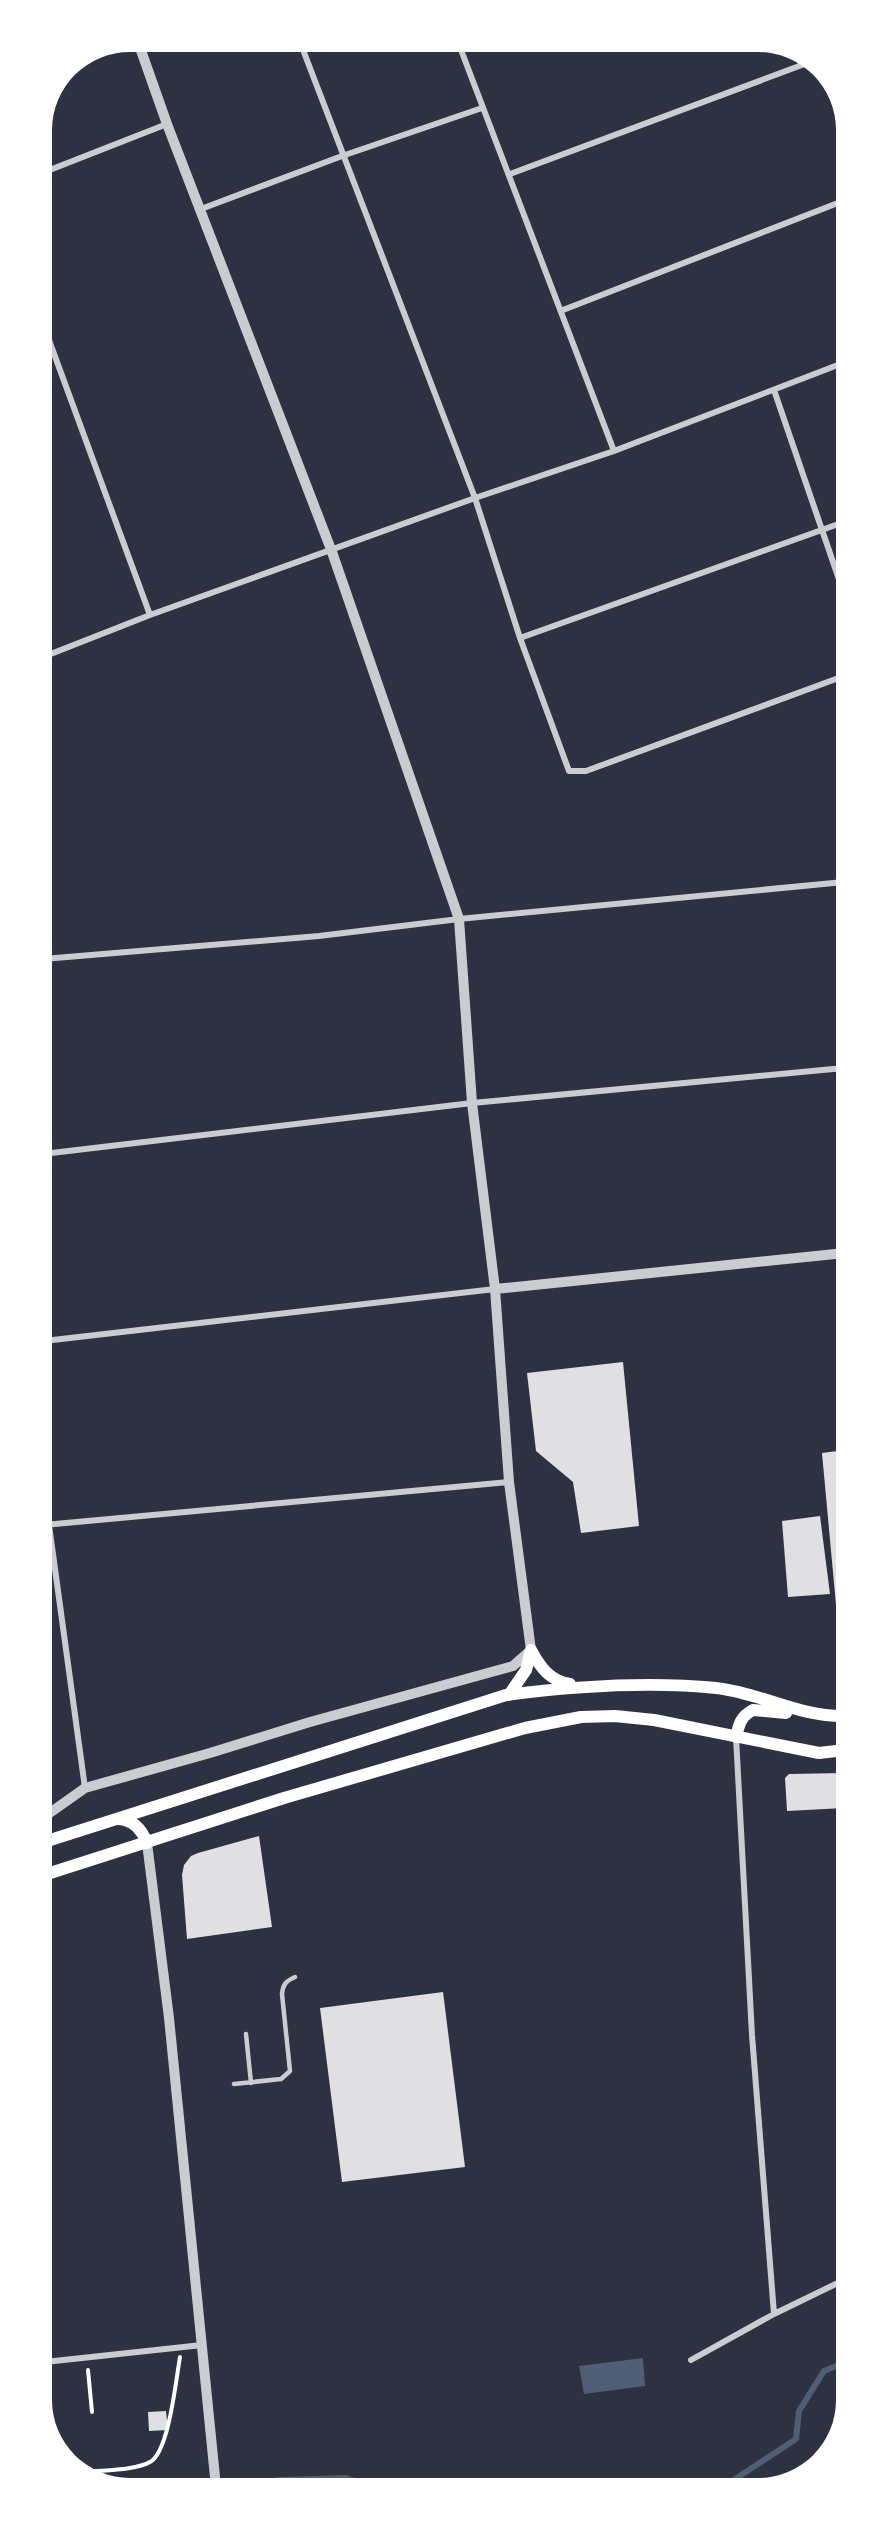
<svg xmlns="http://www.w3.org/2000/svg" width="888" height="2530" viewBox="0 0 888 2530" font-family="'Exo 2',sans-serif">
<rect width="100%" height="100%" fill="#2d3142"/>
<path fill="#4f5d75" d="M 643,2358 L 645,2386 L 584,2394 L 579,2366 Z"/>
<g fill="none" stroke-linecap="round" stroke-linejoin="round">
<path stroke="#4f5d75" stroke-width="6" d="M 726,2485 L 796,2439 L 799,2411 L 824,2371 L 846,2362
M 250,2486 L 278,2480 L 346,2478 L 373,2487"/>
</g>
<path fill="#e0e0e3" d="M 623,1362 L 639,1526 L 581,1533 L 573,1482 L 536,1451 L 527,1373 Z
M 845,1450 L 845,1658 L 841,1659 L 822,1453 Z
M 820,1516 L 830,1594 L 788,1597 L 782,1521 Z
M 843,1773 L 844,1808 L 787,1811 L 785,1778 L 789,1774 Z
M 259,1836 L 272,1927 L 187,1939 L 182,1875 L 184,1865 L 191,1856 L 198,1853 Z
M 443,1992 L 465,2167 L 342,2182 L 320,2008 Z
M 166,2411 L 168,2430 L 149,2431 L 148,2412 Z"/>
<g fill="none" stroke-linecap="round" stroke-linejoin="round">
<path stroke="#fff" stroke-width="4" d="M 88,2370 L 92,2412
M 45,2403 L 61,2448
M 72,2465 L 74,2467
M 87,2472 C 104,2470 136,2470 150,2462 C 169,2452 176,2379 180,2357"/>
<path stroke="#caccd0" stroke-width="4.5" d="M 246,2034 L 251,2083
M 234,2084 L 281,2079 L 290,2071 L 282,1994 C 283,1984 286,1981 295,1977"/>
<path stroke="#caccd0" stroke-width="6" d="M 300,42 L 475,498 L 520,638 L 569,771 L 586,771 L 844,676
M 458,42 L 614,451
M 42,173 L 167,124
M 510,174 L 810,62
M 201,209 L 342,156 L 482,108
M 563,310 L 843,201
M 42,321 L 150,615
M 774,390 L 844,594
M 520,638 L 844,522
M 43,657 L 150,615 L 475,498 L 614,451 L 843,363
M 839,882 L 844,934
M 43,959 L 319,936 L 459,919 L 844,882
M 43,1154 L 472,1103 L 844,1068
M 44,1341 L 495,1289
M 44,1460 L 49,1525 L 85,1788
M 44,1525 L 509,1482
M 736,1737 L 752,2035 L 774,2314
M 691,2360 L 774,2314 L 846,2279
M 45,2362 L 202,2345"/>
<path stroke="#caccd0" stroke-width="10" d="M 495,1289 L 845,1253
M 44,1817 L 85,1788 L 210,1753 L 310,1722 L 513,1666 L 531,1650 L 509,1482 L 495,1289 L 472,1103 L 459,919 L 332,552 L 167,124 L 138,42
M 147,1843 L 169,2018 L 216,2487"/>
<path stroke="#fff" stroke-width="12" d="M 531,1650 C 540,1667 550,1681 570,1684
M 509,1695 L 526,1670 L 531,1650
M 736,1737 C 739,1724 741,1716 753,1710 L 786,1713
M 119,1819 C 134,1820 142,1830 147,1843
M 44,1842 L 506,1695 C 576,1686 646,1681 716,1688 C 762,1693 798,1717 845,1716
M 44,1875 L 284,1798 L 525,1728 L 581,1717 L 615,1716 L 654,1720 L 819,1753 L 845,1750"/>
</g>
<path d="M0 0H888V2530H0ZM130 52H758A78 78 0 0 1 836 130V2400A78 78 0 0 1 758 2478H130A78 78 0 0 1 52 2400V130A78 78 0 0 1 130 52Z" fill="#fff" fill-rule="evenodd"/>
</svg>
